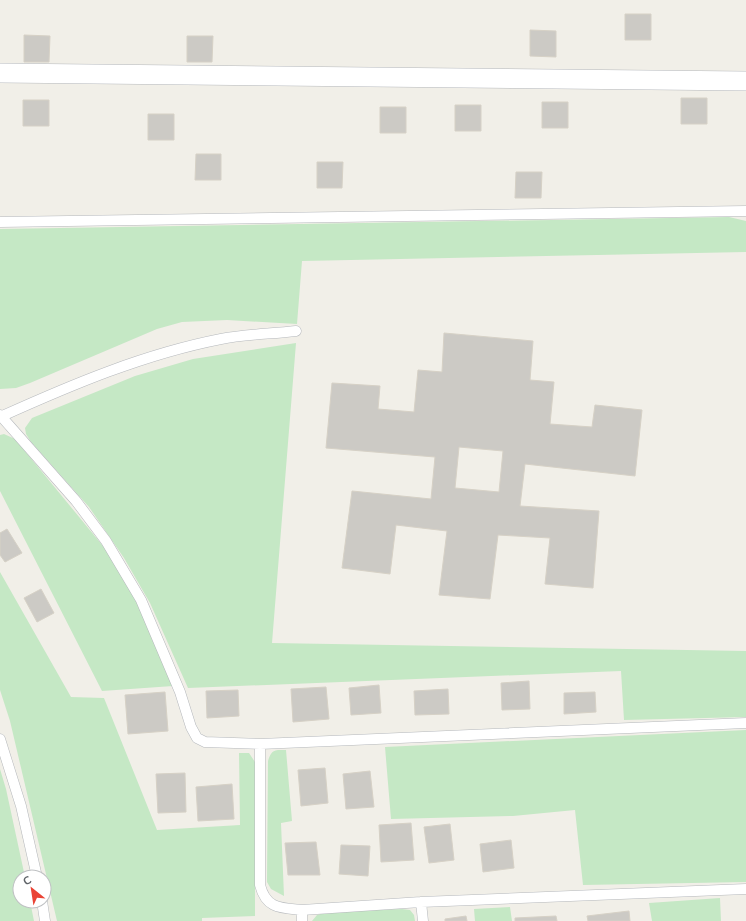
<svg xmlns="http://www.w3.org/2000/svg" width="746" height="921" viewBox="0 0 746 921" font-family="'Nunito Sans',sans-serif">
<rect width="100%" height="100%" fill="#f1efe8"/>
<path fill="#c5e8c5" d="M 729,217 L 746,221 L 746,252 L 302,261 L 297,324 L 227,320 L 182,322 L 157,329 L 30,383 L 16,388 L 0,389 L 0,229 Z
M 296,343 L 272,643 L 746,651 L 746,717 L 624,720 L 621,671 L 188,688 L 150,603 L 124,558 L 89,507 L 31,442 L 26,434 L 25,428 L 32,418 L 135,376 L 193,359 Z
M 4,434 L 15,439 L 112,557 L 140,607 L 173,686 L 102,691 L 0,491 L 0,435 Z
M 0,572 L 71,697 L 104,698 L 157,830 L 240,825 L 239,753 L 249,753 L 255,762 L 255,916 L 202,918 L 202,921 L 57,921 L 10,721 L 0,690 Z
M 746,730 L 746,882 L 583,885 L 575,810 L 513,816 L 391,819 L 385,747 Z
M 278,750 L 286,750 L 292,821 L 281,823 L 284,896 L 271,889 L 267,882 L 268,761 C 270,755 271,751 278,750 Z
M 0,769 L 6,789 L 25,877 L 20,877 L 20,901 L 30,901 L 34,921 L 0,921 Z
M 720,898 L 721,921 L 652,921 L 649,903 Z
M 510,907 L 512,921 L 475,921 L 474,909 Z
M 402,909 L 410,910 L 414,915 L 415,921 L 312,921 L 317,915 L 328,912 Z"/>
<path fill="#cccac5" stroke="#d6d1c6" fill-rule="evenodd" d="M 625,14 L 651,14 L 651,40 L 625,40 Z
M 530,30 L 556,31 L 556,57 L 530,56 Z
M 24,35 L 50,36 L 49,62 L 24,62 Z
M 187,36 L 213,36 L 212,62 L 187,62 Z
M 681,98 L 707,98 L 707,124 L 681,124 Z
M 23,100 L 49,100 L 49,126 L 23,126 Z
M 542,102 L 568,102 L 568,128 L 542,128 Z
M 455,105 L 481,105 L 481,131 L 455,131 Z
M 380,107 L 406,107 L 406,133 L 380,133 Z
M 148,114 L 174,114 L 174,140 L 148,140 Z
M 196,154 L 221,154 L 221,180 L 195,180 Z
M 317,162 L 343,162 L 342,188 L 317,188 Z
M 516,172 L 542,172 L 541,198 L 515,198 Z
M 444,333 L 533,341 L 530,380 L 554,382 L 550,424 L 592,427 L 595,405 L 642,410 L 635,476 L 525,464 L 520,506 L 599,511 L 593,588 L 545,584 L 550,538 L 498,535 L 490,599 L 439,595 L 447,531 L 396,525 L 390,574 L 342,568 L 352,491 L 431,499 L 435,457 L 326,448 L 332,383 L 380,386 L 378,409 L 414,412 L 418,370 L 442,372 ZM 459,447 L 503,451 L 499,492 L 455,488 Z
M 7,529 L 22,553 L 5,562 L 0,555 L 0,533 Z
M 41,589 L 54,613 L 37,622 L 24,598 Z
M 529,681 L 530,709 L 502,710 L 501,683 Z
M 379,685 L 381,713 L 351,715 L 349,688 Z
M 326,687 L 329,719 L 293,722 L 291,689 Z
M 448,689 L 449,714 L 415,715 L 414,691 Z
M 238,690 L 239,716 L 207,718 L 206,691 Z
M 165,692 L 168,731 L 128,734 L 125,695 Z
M 595,692 L 596,712 L 564,714 L 564,693 Z
M 325,768 L 328,803 L 301,806 L 298,770 Z
M 370,771 L 374,807 L 346,809 L 343,774 Z
M 185,773 L 186,812 L 158,813 L 156,774 Z
M 232,784 L 234,819 L 198,821 L 196,787 Z
M 411,823 L 414,860 L 381,862 L 379,825 Z
M 450,824 L 454,860 L 429,863 L 424,827 Z
M 511,840 L 514,868 L 483,872 L 480,844 Z
M 316,842 L 320,875 L 288,875 L 285,843 Z
M 341,845 L 370,846 L 368,876 L 339,874 Z
M 629,911 L 630,921 L 588,921 L 587,916 Z
M 466,916 L 467,921 L 445,921 L 445,919 Z
M 556,916 L 557,921 L 515,921 L 515,918 Z"/>
<g fill="none" stroke-linecap="round" stroke-linejoin="round">
<g stroke="#b5b8bc" stroke-width="11">
<path id="lane" d="M 0,222 L 746,211
M 0,415 L 76,501 L 106,541 L 141,600 L 180,692 L 191,727 L 197,738 L 205,742 L 260,744 L 260,885 C 266,909 281,908 302,910 L 302,921
M 0,417 C 71,385 144,354 221,339 C 245,334 272,334 296,331
M 0,739 L 21,806 L 37,877
M 260,744 L 746,723
M 42,901 L 45,921
M 421,902 L 423,921
M 302,910 L 421,902 L 746,889"/>
</g>
<g stroke="#b5b8bc" stroke-width="20">
<path id="street" d="M 0,73 L 746,81"/>
</g>
<use href="#lane" stroke="#fff" stroke-width="10"/>
<use href="#street" stroke="#fff" stroke-width="19"/>
</g>
<g transform="translate(32 889) rotate(330)"><circle r="19" fill="#ffffff" stroke="#bfc1c3"/>
<path d="M0-3L7 15L0 10L-7 15Z" fill="#ea4335"/>
<text y="-6" font-size="11" font-weight="bold" text-anchor="middle" fill="#5f6368">С</text>
</g>
</svg>
